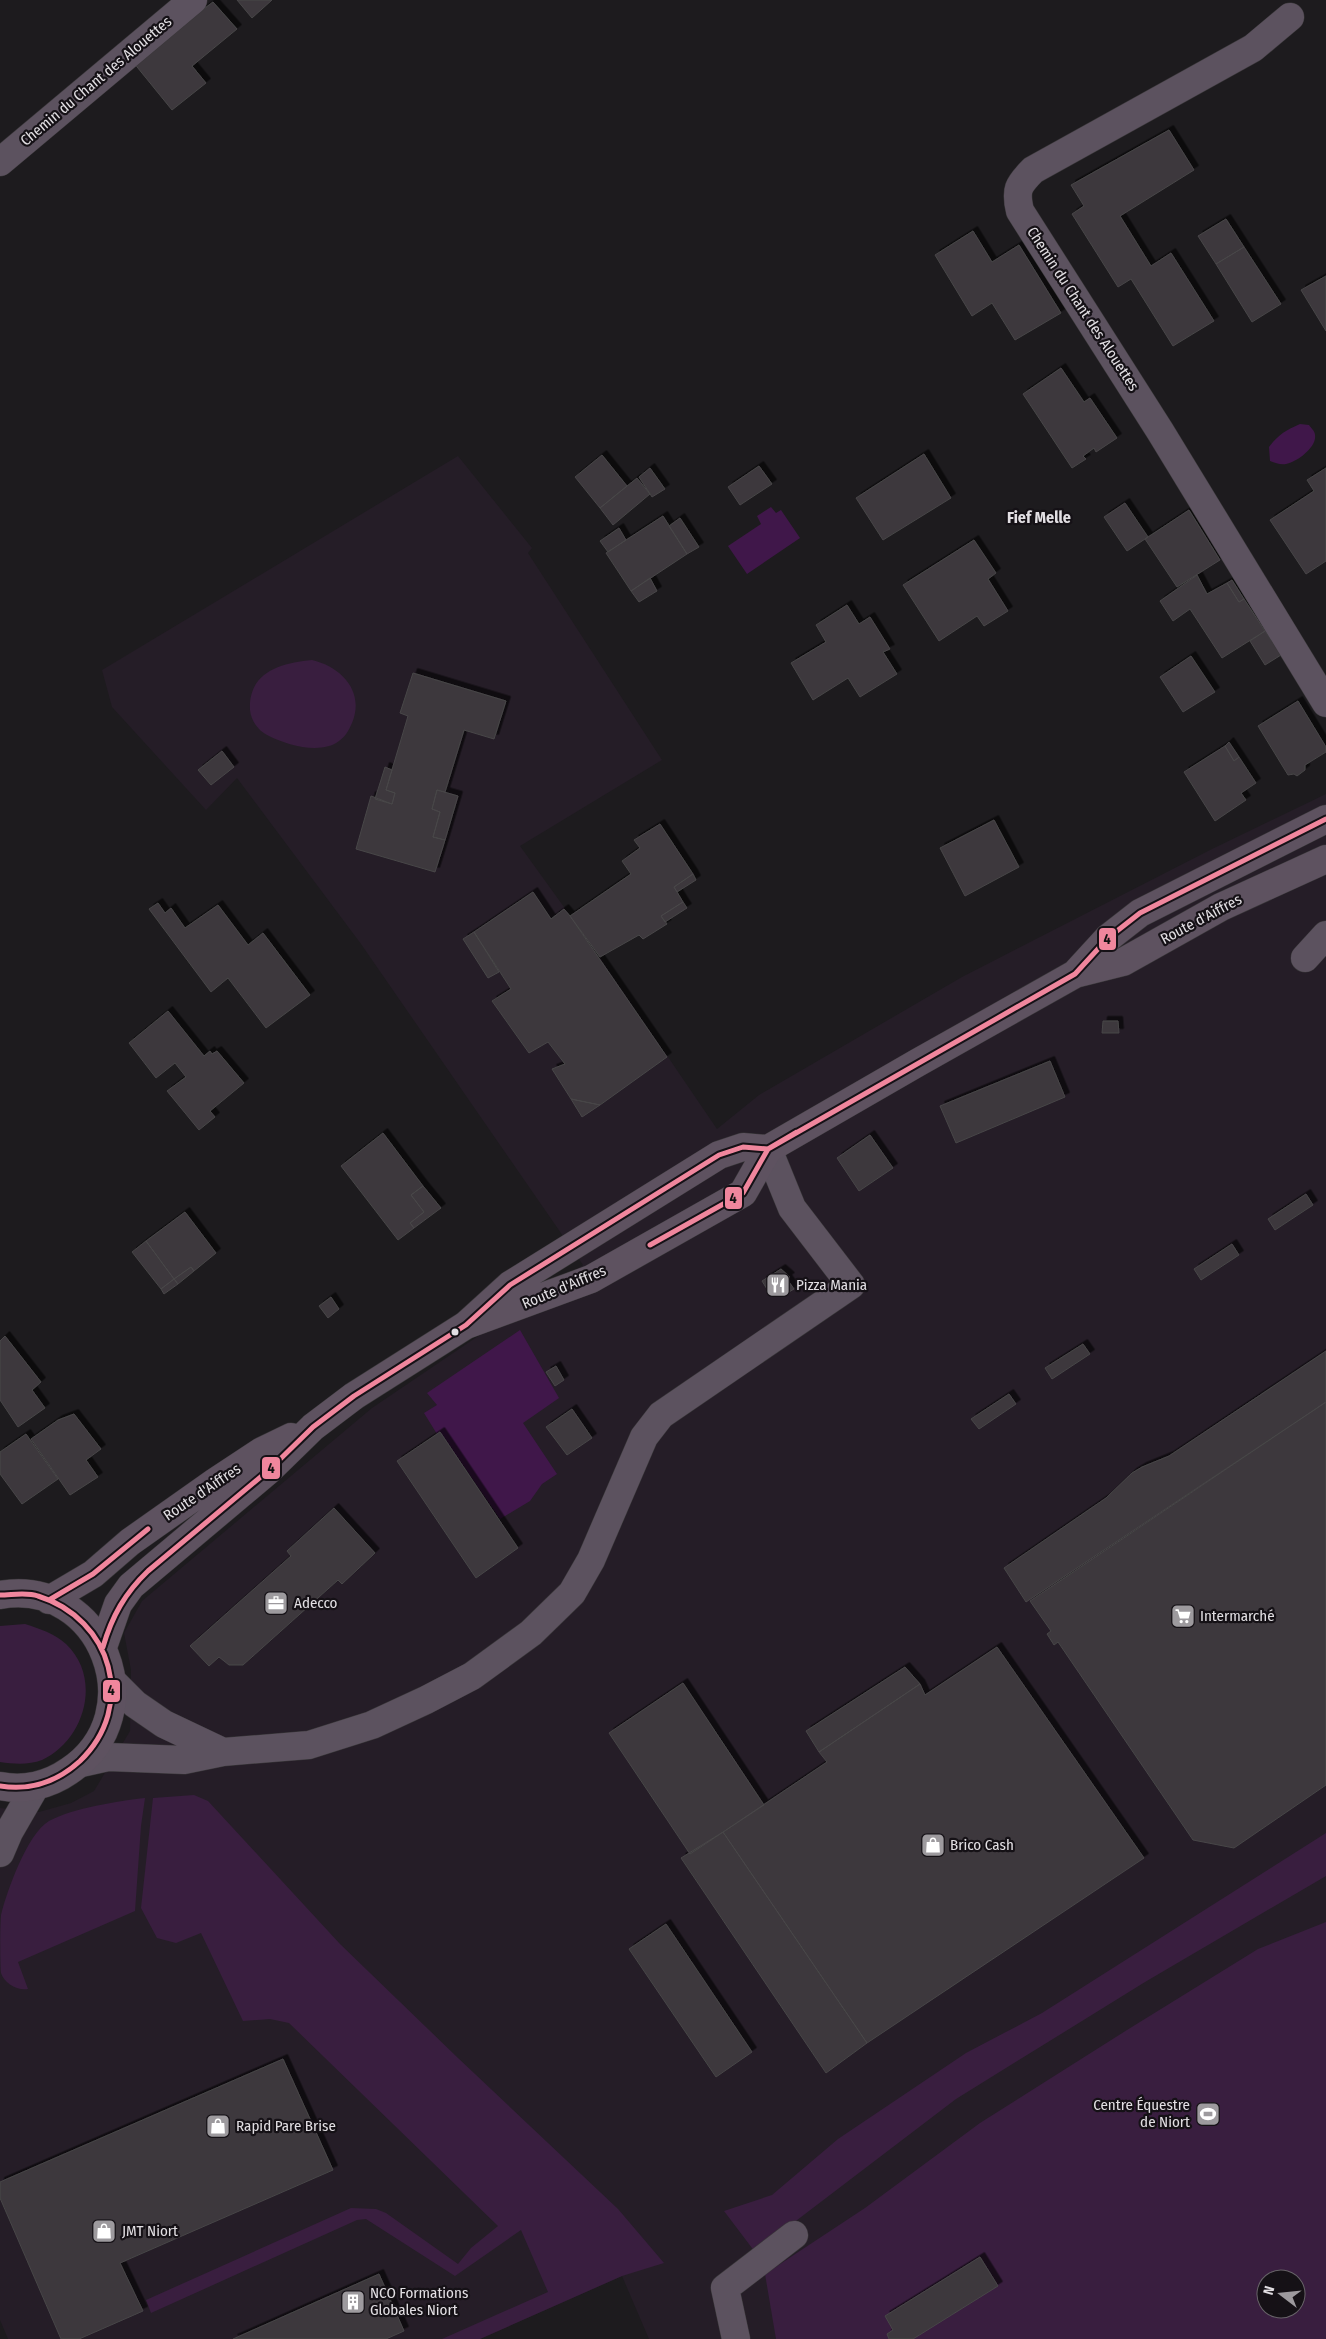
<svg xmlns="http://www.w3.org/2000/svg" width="1326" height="2339" viewBox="0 0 1326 2339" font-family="'Fira Sans Condensed',sans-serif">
<defs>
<filter id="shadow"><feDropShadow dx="4.5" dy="-4.5" stdDeviation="0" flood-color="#0009"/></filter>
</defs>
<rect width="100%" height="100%" fill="#1d1b1e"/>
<path fill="#251d27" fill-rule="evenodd" d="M 458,456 L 532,548 L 528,553 L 662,760 L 520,846 L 600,957 L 717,1129 L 759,1095 L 962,977 L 1212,849 L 1326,794 L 1326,2339 L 649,2339 L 622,2276 L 480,2339 L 8,2339 L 0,2320 L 0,1808 L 39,1812 L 71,1803 L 94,1791 L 130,1731 L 131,1670 L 124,1633 L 142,1601 L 372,1408 L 583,1265 L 361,944 L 237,778 L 206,810 L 112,707 L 102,670 ZM 1266,2279 L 1296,2279 L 1296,2309 L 1266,2309 Z"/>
<path fill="#391e3f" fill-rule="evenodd" d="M 312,660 C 342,667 365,692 352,723 C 349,730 345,737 339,741 C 321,755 287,745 269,736 C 259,732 251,721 250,710 C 248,672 281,663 312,660 Z
M 25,1624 C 40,1629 54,1633 66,1644 C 103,1679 84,1741 42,1760 C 29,1765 14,1764 0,1762 L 0,1626 Z
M 194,1795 L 208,1801 L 340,1944 L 458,2058 L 618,2209 L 664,2263 L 622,2276 L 480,2339 L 442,2339 L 548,2292 L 521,2230 L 455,2276 L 366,2219 L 357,2220 L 151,2313 L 146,2300 L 351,2208 L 376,2209 L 386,2213 L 458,2264 L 471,2248 L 498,2226 L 289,2023 L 270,2019 L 243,2021 L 201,1933 L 176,1943 L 157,1938 L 141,1908 L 153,1798 Z
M 145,1798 L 141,1826 L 135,1911 L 18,1962 L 28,1989 C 17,1991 4,1983 1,1973 C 0,1962 0,1927 1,1915 C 7,1891 27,1834 49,1821 C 73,1808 119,1801 145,1798 Z
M 1326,1833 L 1326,1876 L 1145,1982 L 956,2099 L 755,2252 L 724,2211 L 772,2195 L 838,2139 L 966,2053 L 1042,2013 Z
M 1326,1922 L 1326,2339 L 776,2339 L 765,2274 L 865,2208 L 980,2123 L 1127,2030 L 1258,1949 ZM 1266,2279 L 1296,2279 L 1296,2309 L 1266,2309 Z"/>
<path fill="#40174a" d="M 1300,424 L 1309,425 C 1311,428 1315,431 1315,435 C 1317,447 1297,462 1286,464 C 1280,465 1276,463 1270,461 L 1269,447 C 1278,435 1286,430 1300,424 Z
M 771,507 L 776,513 L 781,510 L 800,538 L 747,574 L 728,546 L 761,524 L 757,516 Z
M 520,1330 L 559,1398 L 523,1423 L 557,1474 L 542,1484 L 530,1501 L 500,1519 L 440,1432 L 437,1434 L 424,1413 L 437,1405 L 427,1393 Z"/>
<path fill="#3c393c" stroke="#484648" filter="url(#shadow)" d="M 237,0 L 272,0 L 252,18 Z
M 213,2 L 237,29 L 192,66 L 206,83 L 172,110 L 133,62 Z
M 1169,130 L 1194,170 L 1120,216 L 1151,266 L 1171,253 L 1214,321 L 1173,346 L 1131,279 L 1118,287 L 1072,214 L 1084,206 L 1071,185 Z
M 1226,219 L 1244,247 L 1216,264 L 1198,236 Z
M 973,231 L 992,262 L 1019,245 L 1061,313 L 1015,340 L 992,303 L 972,316 L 935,255 Z
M 1244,247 L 1281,304 L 1252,322 L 1216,264 Z
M 1326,276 L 1326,331 L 1301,290 Z
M 1061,368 L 1084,402 L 1090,398 L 1117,438 L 1096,452 L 1094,448 L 1083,456 L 1086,459 L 1072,468 L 1023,394 Z
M 924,454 L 951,498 L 883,540 L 856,498 Z
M 602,455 L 627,486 L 600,508 L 575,477 Z
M 759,466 L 772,484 L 740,505 L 728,487 Z
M 650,468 L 665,489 L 652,497 L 639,477 Z
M 1326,468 L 1326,561 L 1306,574 L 1270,520 L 1314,491 L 1307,480 Z
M 637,478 L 650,494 L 613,525 L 600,508 Z
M 1125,503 L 1148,537 L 1127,551 L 1104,517 Z
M 1189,510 L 1220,560 L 1177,587 L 1145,539 Z
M 663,516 L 687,554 L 631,591 L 606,553 Z
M 680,518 L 699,547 L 687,554 L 669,526 Z
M 619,528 L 626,540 L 608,552 L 600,541 Z
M 974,540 L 996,573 L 988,579 L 1008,611 L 984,626 L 977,616 L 939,641 L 903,585 Z
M 1197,575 L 1207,594 L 1227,583 L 1239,602 L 1244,599 L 1265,631 L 1222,658 L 1190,609 L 1173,621 L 1160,601 Z
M 650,578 L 657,591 L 639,602 L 631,591 Z
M 1232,580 L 1244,599 L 1239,602 L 1227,583 Z
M 847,605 L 859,624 L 870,617 L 890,649 L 883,652 L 897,674 L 860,697 L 848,678 L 813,700 L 791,663 L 826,642 L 816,625 Z
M 1265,631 L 1281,655 L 1265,665 L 1250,641 Z
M 1191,656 L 1215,692 L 1183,712 L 1160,677 Z
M 413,673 L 506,701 L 494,739 L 464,730 L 445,792 L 437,790 L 432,809 L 440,812 L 433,837 L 445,840 L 435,872 L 356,849 L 371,796 L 392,804 L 395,793 L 386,790 L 408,716 L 400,713 Z
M 1298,701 L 1326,747 L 1326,752 L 1305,765 L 1305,770 L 1297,776 L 1294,774 L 1288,775 L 1258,726 Z
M 1229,742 L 1239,757 L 1234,761 L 1225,746 Z
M 1225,746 L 1234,761 L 1239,757 L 1256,783 L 1241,793 L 1246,800 L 1215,821 L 1184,772 Z
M 222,751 L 234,767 L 211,785 L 198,770 Z
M 385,767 L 392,770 L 386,790 L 395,793 L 392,804 L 375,799 Z
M 437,790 L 458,796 L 445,840 L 433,837 L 440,812 L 432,809 Z
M 994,820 L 1019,867 L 965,896 L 940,848 Z
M 660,824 L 693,874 L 674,887 L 683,902 L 661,916 L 667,924 L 643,939 L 639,935 L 600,957 L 570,916 L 631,874 L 622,861 L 640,848 L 634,840 Z
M 693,874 L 696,880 L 677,892 L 674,887 Z
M 533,892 L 551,919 L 564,909 L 570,916 L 667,1057 L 600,1105 L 571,1099 L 552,1069 L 565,1064 L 548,1042 L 529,1053 L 492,1001 L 511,989 L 474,932 Z
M 683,902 L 687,908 L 665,922 L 661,916 Z
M 158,903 L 165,913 L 171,908 L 185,928 L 218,905 L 248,945 L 263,933 L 310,995 L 266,1028 L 228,978 L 211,992 L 149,909 Z
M 474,932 L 499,972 L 488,978 L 463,939 Z
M 168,1011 L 204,1056 L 210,1051 L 212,1054 L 217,1051 L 244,1083 L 210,1111 L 215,1117 L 199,1130 L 167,1091 L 186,1077 L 175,1063 L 156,1078 L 129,1043 Z
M 1103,1021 L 1118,1021 L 1119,1033 L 1102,1033 Z
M 1050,1061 L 1065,1097 L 956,1143 L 940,1106 Z
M 571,1099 L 600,1105 L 582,1117 Z
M 383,1133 L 423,1186 L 411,1195 L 424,1212 L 410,1223 L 414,1228 L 398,1240 L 341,1166 Z
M 870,1135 L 893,1168 L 859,1191 L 837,1158 Z
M 423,1186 L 441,1208 L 414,1228 L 410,1223 L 424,1212 L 411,1195 Z
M 1306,1194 L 1313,1205 L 1275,1230 L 1268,1219 Z
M 185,1212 L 216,1253 L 194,1271 L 191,1267 L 174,1279 L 146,1241 Z
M 146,1241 L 174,1279 L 161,1289 L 132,1252 Z
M 1232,1244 L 1239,1255 L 1201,1280 L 1194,1269 Z
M 191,1267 L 194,1271 L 178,1284 L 174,1279 Z
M 781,1269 L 790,1277 L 787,1279 L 794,1289 L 784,1295 L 780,1288 L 770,1294 L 762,1281 Z
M 174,1279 L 178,1284 L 164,1294 L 161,1289 Z
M 331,1297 L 339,1309 L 328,1318 L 319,1306 Z
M 5,1336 L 41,1382 L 32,1390 L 45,1408 L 18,1427 L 0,1400 L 0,1341 Z
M 1083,1344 L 1090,1354 L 1052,1379 L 1045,1368 Z
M 1326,1351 L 1326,1402 L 1026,1602 L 1004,1568 L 1106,1498 L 1132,1473 L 1142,1467 L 1169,1456 Z
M 556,1366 L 564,1380 L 555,1386 L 546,1372 Z
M 1009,1394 L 1016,1404 L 979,1429 L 971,1419 Z
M 1326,1402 L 1326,1785 L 1234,1848 L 1193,1840 L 1058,1642 L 1054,1645 L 1047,1634 L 1051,1631 L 1030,1601 Z
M 572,1409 L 592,1438 L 567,1455 L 546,1427 Z
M 74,1414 L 101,1449 L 86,1460 L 98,1477 L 70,1495 L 31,1439 L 58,1420 Z
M 440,1432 L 518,1548 L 476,1578 L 397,1461 Z
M 26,1434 L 58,1479 L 22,1504 L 0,1474 L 0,1452 Z
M 334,1508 L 375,1553 L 342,1584 L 338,1580 L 243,1665 L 229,1665 L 219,1657 L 209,1666 L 190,1646 L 291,1556 L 287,1551 Z
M 997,1647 L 1144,1858 L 867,2043 L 723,1832 L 827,1762 L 819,1752 L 920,1684 L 925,1695 Z
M 905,1667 L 920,1684 L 819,1752 L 806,1731 Z
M 683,1683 L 764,1805 L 690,1854 L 609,1733 Z
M 723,1832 L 867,2043 L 826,2073 L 681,1858 Z
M 666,1924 L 752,2052 L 716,2077 L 629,1949 Z
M 283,2059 L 333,2170 L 120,2263 L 143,2311 L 79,2339 L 61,2339 L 0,2198 L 0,2182 Z
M 980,2257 L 998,2286 L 913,2339 L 889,2339 L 887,2334 L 893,2330 L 885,2316 Z
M 379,2274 L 404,2331 L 386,2339 L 233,2339 Z"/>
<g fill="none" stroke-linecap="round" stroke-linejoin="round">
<g stroke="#393739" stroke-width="29">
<path id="minor" d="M 1290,17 L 1253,48 L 1033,170 C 1018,185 1015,190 1020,211 L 1160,431 L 1326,703
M 0,162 L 193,0
M 1305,958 L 1326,935
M 113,1682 L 135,1704 L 164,1724 L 223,1752
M 81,1763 L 108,1757 L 184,1760 L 223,1752 L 309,1745 L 372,1725 L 426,1700 L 472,1676 L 531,1633 L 572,1593 L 591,1560 L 644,1437 L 661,1415 L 851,1285 L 792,1208 L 768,1149
M 0,1853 L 9,1832 L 35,1787
M 736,2339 L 725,2288 L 794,2235"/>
</g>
<g stroke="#393739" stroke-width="29">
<path id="major" d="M 1075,974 L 1108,938 L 1140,913 L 1326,819
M 466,1325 L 591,1279 L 743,1193 L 768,1149 L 917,1063 L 1075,974 L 1123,962 L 1221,907 L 1326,859
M 0,1595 C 102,1577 155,1714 69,1771 C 49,1785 24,1791 0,1786
M 49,1600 L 93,1574 L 130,1542 L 215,1482 L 262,1451 L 291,1437
M 103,1647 L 118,1604 L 131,1586 L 269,1470 L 313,1427 L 354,1396 L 466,1325 L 510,1285 L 719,1155 L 743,1147 L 768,1149"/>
</g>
<use href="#minor" stroke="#5c525f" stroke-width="28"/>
<use href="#major" stroke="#5e5260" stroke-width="28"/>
<g stroke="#151116" stroke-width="9">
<path id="bus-1" d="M 650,1245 L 743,1193 L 768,1149 L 797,1132
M 0,1595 C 12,1595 27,1592 38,1596 C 112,1619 137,1706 80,1761 C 57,1782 31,1791 0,1786
M 49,1600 L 93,1574 L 148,1529
M 103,1647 C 112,1616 125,1593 148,1571 L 269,1470 L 313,1427 L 354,1396 L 466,1325 L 510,1285 L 719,1155 L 743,1147 L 768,1149 L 1075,974 L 1108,938 L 1140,913 L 1326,819"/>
</g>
<use href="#bus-1" stroke="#f0869d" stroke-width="5"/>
</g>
<defs>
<g id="restaurant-square" transform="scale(1.25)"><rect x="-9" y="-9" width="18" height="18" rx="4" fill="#9d9a9e" stroke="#151116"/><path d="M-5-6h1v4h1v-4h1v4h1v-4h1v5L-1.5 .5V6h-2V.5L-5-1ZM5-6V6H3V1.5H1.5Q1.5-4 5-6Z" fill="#fff"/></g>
<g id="office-square" transform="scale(1.25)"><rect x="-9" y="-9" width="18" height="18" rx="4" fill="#9d9a9e" stroke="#151116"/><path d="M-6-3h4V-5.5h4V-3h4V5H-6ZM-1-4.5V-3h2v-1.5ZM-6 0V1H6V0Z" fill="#fff"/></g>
<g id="supermarket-square" transform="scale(1.25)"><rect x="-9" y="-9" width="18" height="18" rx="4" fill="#9d9a9e" stroke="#151116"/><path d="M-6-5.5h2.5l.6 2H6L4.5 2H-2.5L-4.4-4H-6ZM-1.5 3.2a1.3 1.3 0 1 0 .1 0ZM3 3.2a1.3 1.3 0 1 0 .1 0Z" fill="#fff"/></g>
<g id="shop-square" transform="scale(1.25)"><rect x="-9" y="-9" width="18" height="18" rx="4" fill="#9d9a9e" stroke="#151116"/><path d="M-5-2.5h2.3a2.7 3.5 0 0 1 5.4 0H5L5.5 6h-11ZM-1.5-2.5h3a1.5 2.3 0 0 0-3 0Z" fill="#fff"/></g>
<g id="stadium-square" transform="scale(1.25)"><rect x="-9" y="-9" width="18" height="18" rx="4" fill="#9d9a9e" stroke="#151116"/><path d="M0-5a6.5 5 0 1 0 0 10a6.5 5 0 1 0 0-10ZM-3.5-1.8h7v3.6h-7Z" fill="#fff"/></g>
<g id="building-square" transform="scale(1.25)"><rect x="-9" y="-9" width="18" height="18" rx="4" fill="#9d9a9e" stroke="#151116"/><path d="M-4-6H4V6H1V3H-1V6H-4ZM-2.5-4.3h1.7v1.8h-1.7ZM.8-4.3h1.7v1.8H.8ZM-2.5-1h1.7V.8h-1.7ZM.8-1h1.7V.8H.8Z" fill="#fff"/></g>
</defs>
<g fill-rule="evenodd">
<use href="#restaurant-square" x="778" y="1285"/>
<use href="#office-square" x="276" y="1603"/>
<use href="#supermarket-square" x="1183" y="1616"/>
<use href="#shop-square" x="933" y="1845"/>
<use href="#stadium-square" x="1208" y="2114"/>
<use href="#shop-square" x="218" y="2126"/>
<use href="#shop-square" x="104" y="2231"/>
<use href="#building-square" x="353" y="2302"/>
</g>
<circle fill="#e2dfe3" stroke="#151116" stroke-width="2" cx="455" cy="1332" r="4.5"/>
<g text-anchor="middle" stroke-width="4.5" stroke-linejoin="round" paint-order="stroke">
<g font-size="15" fill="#e2dfe3" stroke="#151116">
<text transform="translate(96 81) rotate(-40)" y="5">Chemin du Chant des Alouettes</text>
<text transform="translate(1083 309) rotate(57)" y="5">Chemin du Chant des Alouettes</text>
<text transform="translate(1201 919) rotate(-28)" y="5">Route d'Aiffres</text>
<text transform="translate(564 1287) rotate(-23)" y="5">Route d'Aiffres</text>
<text transform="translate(202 1492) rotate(-34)" y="5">Route d'Aiffres</text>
</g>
<g font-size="15" fill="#e2dfe3" stroke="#151116" text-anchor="start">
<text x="796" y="1290">Pizza Mania</text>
<text x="294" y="1608">Adecco</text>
<text x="1200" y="1621">Intermarché</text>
<text x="950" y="1850">Brico Cash</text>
<text x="1190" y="2110" text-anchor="end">Centre Équestre<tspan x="1190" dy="17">de Niort</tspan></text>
<text x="236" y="2131">Rapid Pare Brise</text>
<text x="122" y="2236">JMT Niort</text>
<text x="370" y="2298">NCO Formations<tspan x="370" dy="17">Globales Niort</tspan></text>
</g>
<g font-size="16" font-weight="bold" fill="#e2dfe3" stroke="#151116">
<text x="1039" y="523">Fief Melle</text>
</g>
</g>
<g stroke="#151116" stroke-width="2">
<rect x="1098" y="927" width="19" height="24" rx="5" fill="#f0869d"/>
<rect x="724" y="1186" width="19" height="24" rx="5" fill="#f0869d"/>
<rect x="261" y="1456" width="20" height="24" rx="5" fill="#f0869d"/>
<rect x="102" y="1679" width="19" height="24" rx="5" fill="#f0869d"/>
</g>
<g font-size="14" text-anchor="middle" font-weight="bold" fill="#111">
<text x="1107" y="944">4</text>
<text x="733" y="1203">4</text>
<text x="271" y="1473">4</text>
<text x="111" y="1695">4</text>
</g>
<g transform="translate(1281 2294) rotate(286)"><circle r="24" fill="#151116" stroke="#676368"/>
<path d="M0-4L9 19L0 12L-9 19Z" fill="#9d9a9e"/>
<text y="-8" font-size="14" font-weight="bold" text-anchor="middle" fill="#e2dfe3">N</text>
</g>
</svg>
